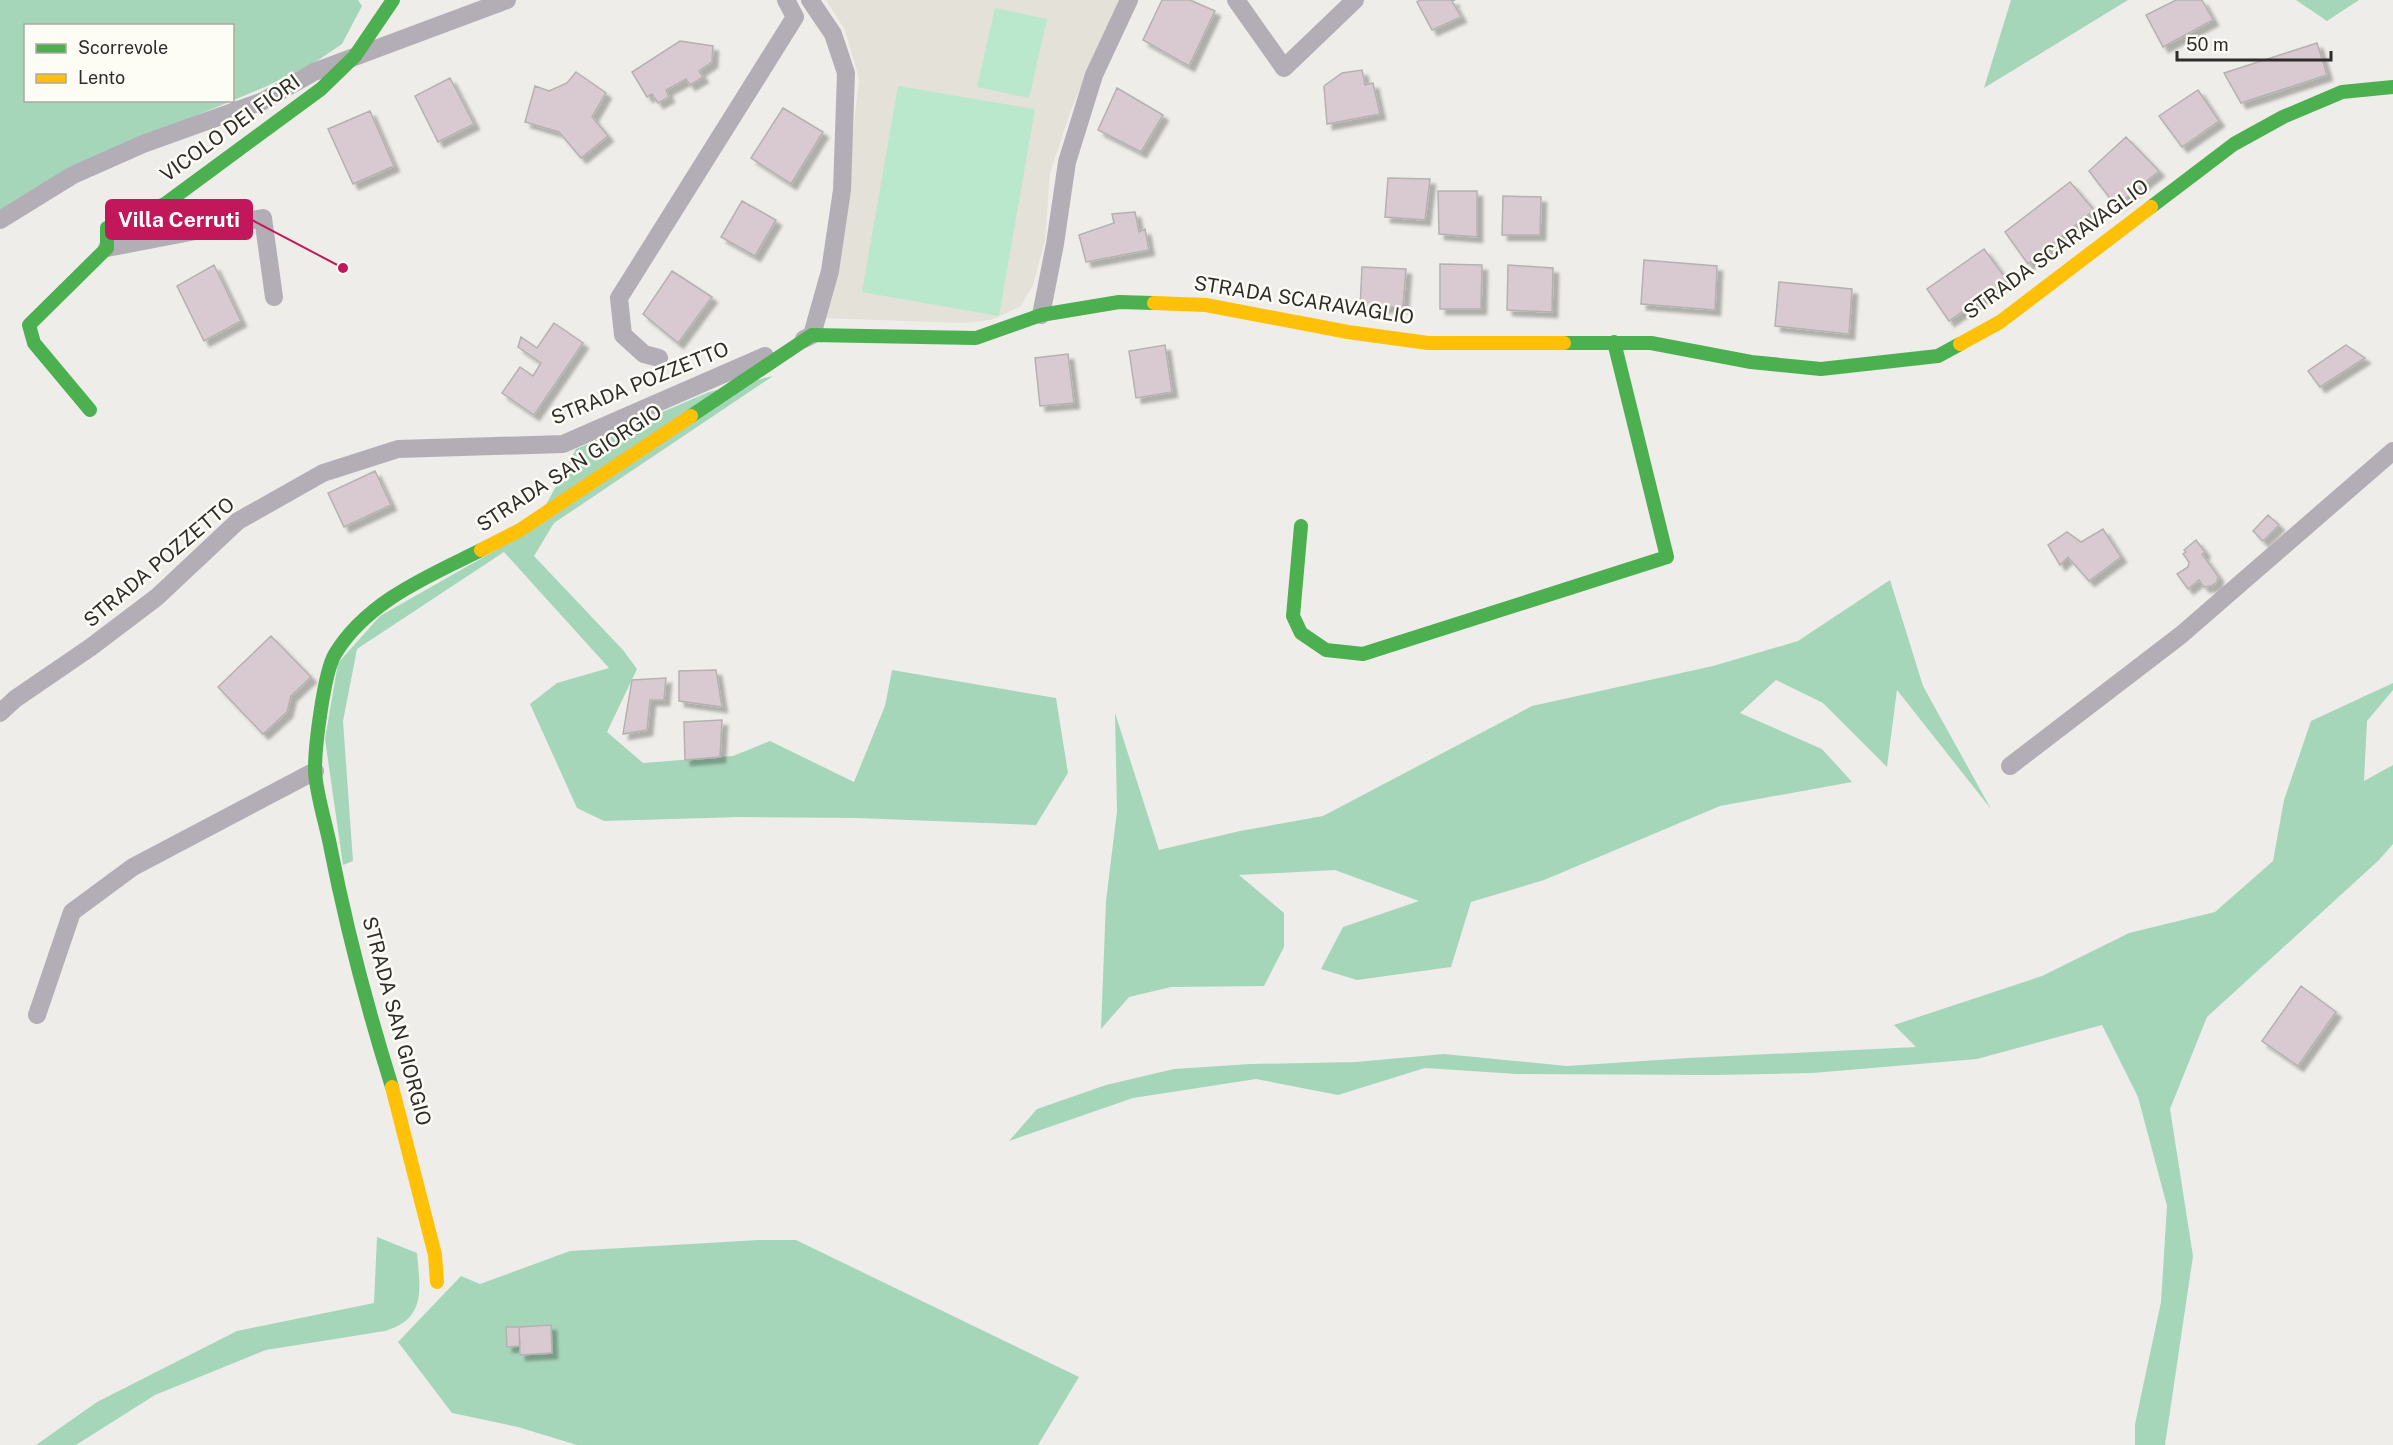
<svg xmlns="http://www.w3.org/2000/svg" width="2393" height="1445" viewBox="0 0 2393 1445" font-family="'Public Sans',sans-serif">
<defs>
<filter id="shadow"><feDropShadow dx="5.5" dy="5.5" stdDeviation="1.5" flood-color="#0004"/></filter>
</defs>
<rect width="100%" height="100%" fill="#eeede9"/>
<path fill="#e3e1d8" d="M 826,0 L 1124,0 L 1098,49 L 1071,110 L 1050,173 L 1045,241 L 1033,285 L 1021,306 L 991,320 L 963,323 L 823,318 L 847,190 L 859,79 L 845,30 Z"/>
<path fill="#bae8cc" d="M 995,8 L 1047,19 L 1029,98 L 977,87 Z
M 898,86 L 1035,109 L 999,316 L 862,292 Z"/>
<path fill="#a6d6ba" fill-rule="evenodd" d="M 0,0 L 358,0 L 362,6 L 342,44 L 314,63 L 265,87 L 87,161 L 0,210 ZM 26,26 L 232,26 L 232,100 L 26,100 Z
M 2011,0 L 2128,0 L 1984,88 Z
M 2296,0 L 2359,0 L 2327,21 Z
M 773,376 L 554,523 L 534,556 L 623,650 L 637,669 L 607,732 L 643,763 L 733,756 L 770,741 L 854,782 L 885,706 L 892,670 L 1056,698 L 1068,773 L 1036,825 L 857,818 L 740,817 L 604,821 L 577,808 L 530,704 L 557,683 L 609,668 L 504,552 L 357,649 L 343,721 L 353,861 L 343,865 L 325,739 L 338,663 L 380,616 L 533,529 L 576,449 L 709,392 Z
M 1890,580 L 1923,686 L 1991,809 L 1897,690 L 1887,767 L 1823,703 L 1776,680 L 1740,713 L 1822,749 L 1852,782 L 1720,806 L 1544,880 L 1471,902 L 1451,967 L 1357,980 L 1321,969 L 1343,927 L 1419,901 L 1335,870 L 1239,875 L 1284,913 L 1284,947 L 1264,986 L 1171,987 L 1129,997 L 1101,1029 L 1106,901 L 1117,811 L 1115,713 L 1159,850 L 1240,831 L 1323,816 L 1532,706 L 1713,666 L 1798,641 Z
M 2393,683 L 2393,690 L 2367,721 L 2364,781 L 2393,765 L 2393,844 L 2379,860 L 2207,1017 L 2170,1109 L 2193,1256 L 2165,1445 L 2135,1445 L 2135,1424 L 2161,1302 L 2167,1206 L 2138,1097 L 2102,1025 L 1977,1059 L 1813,1073 L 1715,1075 L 1517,1074 L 1425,1068 L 1338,1095 L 1256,1079 L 1133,1098 L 1009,1141 L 1037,1109 L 1106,1085 L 1174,1069 L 1251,1064 L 1356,1062 L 1444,1054 L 1567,1066 L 1688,1058 L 1916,1047 L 1894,1025 L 2042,976 L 2129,933 L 2215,912 L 2273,861 L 2284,800 L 2311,721 Z
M 377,1237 L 417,1253 C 420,1288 427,1319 385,1331 L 266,1350 L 155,1395 L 76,1445 L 36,1445 L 97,1402 L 237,1331 L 374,1303 Z
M 759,1240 L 796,1240 L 1079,1377 L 1038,1445 L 577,1445 L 518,1427 L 452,1413 L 398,1342 L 461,1276 L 480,1284 L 570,1251 Z"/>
<path fill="#d9cad2" stroke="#b4b2b1" stroke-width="1.5" filter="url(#shadow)" d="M 1162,0 L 1190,0 L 1215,11 L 1189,66 L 1143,40 Z
M 1420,0 L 1455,0 L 1452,1 L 1461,17 L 1432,30 L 1417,2 Z
M 2176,0 L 2202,0 L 2213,20 L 2163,47 L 2146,15 Z
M 680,41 L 713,46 L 712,62 L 699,71 L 703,77 L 690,85 L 686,79 L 666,90 L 669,97 L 658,103 L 652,94 L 647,97 L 632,72 Z
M 2317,43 L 2327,75 L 2241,103 L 2224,73 Z
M 1362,70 L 1365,85 L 1373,83 L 1380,114 L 1327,124 L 1324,86 L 1342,73 Z
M 576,72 L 606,93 L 592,117 L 608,136 L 581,158 L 559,132 L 525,122 L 535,86 L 549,91 L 567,83 Z
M 450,78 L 474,124 L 438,142 L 415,96 Z
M 1117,88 L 1163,115 L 1141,152 L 1098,130 Z
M 2198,90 L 2219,121 L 2182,147 L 2159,116 Z
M 783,108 L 823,132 L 791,184 L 751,158 Z
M 370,111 L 394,166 L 353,184 L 328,129 Z
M 2126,137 L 2159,171 L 2116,206 L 2089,171 Z
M 1388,178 L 1430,179 L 1425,220 L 1385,217 Z
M 2070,182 L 2094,210 L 2028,264 L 2005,232 Z
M 1438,191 L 1477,191 L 1477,237 L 1439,234 Z
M 1503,196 L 1541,197 L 1540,235 L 1502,235 Z
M 742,201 L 776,220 L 755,256 L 721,237 Z
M 1135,212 L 1139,232 L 1145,229 L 1149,250 L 1086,262 L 1079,235 L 1114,223 L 1112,214 Z
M 1984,249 L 2007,280 L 1949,321 L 1927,289 Z
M 1644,260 L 1717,266 L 1715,310 L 1641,304 Z
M 1440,264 L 1482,265 L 1481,309 L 1440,309 Z
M 214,265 L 241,321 L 204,341 L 177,286 Z
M 1508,265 L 1553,268 L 1552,312 L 1507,310 Z
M 1362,267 L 1406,269 L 1403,307 L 1360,308 Z
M 672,271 L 712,297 L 678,343 L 643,314 Z
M 1779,282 L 1852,289 L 1849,334 L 1775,326 Z
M 554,323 L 583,343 L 534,415 L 502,393 L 520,367 L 533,376 L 541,363 L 518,347 L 521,337 L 537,348 Z
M 1165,345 L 1172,392 L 1136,398 L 1129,351 Z
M 2346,345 L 2365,358 L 2320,387 L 2308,371 Z
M 1068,354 L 1074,403 L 1040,406 L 1035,358 Z
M 375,471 L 391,505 L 344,527 L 328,493 Z
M 2268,515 L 2279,525 L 2263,541 L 2253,531 Z
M 2103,529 L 2121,557 L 2089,581 L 2068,557 L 2060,565 L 2048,545 L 2067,532 L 2081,542 Z
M 2196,540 L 2205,552 L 2202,554 L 2218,576 L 2217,582 L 2211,586 L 2204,587 L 2199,580 L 2188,589 L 2177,574 L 2188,567 L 2189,562 L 2183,554 L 2186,552 L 2184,550 Z
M 271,636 L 311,677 L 291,696 L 287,712 L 263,734 L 218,687 Z
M 716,670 L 722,707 L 679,701 L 679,671 Z
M 666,678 L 664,700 L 650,700 L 647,730 L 623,734 L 632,680 Z
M 722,720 L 720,757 L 685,760 L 684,722 Z
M 2301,986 L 2336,1012 L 2298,1066 L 2262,1041 Z
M 551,1325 L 552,1353 L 520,1355 L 519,1327 Z
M 506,1327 L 519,1327 L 520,1346 L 507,1347 Z"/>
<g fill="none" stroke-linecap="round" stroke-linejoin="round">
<path stroke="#b3aeb6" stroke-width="18" d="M 1236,0 L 1284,68 L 1355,0
M 0,220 L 73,175 L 143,144 L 263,101 L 314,72 L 507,0
M 107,248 L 263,218 L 274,297
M 1041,315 L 1055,244 L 1067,162 L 1094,75 L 1129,0
M 804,339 L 812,335 L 830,271 L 842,190 L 846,73 L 833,34 L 810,0
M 659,358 L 644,354 L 623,335 L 619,298 L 795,17 L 786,0
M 0,713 L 15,699 L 91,647 L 157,597 L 238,521 L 323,473 L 398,449 L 563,444 L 765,356
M 2010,766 L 2181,635 L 2393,451
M 37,1015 L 72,912 L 133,867 L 315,771"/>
<path stroke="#4caf50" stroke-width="14" d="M 2151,207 L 2234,144 L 2283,117 L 2342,92 L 2393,87
M 1564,343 L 1651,343 L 1751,362 L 1821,369 L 1938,356 L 1960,344
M 90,410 L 34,343 L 29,325 L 107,248 L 107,228 L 165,204 L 321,89 L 355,56 L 393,0
M 691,416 L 812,335 L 976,338 L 1041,315 L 1119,302 L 1154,303
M 1301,526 L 1293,616 L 1301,633 L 1326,650 L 1363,654 L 1667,557 L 1614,342
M 392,1087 C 367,1007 346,927 330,845 C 326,824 315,790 315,769 C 315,746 324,672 335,654 C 367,601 429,576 481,550"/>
<path stroke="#ffc107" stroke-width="14" d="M 1154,303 L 1206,305 L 1348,332 L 1428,343 L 1564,343
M 1960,344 L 2000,322 L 2151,207
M 481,550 L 520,530 L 691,416
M 392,1087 L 435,1255 L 437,1282"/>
</g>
<g text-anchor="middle" stroke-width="5" stroke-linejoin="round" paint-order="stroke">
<g font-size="20" fill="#2e2d2b" stroke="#fdfcf5">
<text transform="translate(230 128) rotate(-36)" y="7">VICOLO DEI FIORI</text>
<text transform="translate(2056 249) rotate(-36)" y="7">STRADA SCARAVAGLIO</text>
<text transform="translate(1304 300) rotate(9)" y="7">STRADA SCARAVAGLIO</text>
<text transform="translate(640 383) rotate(-22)" y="7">STRADA POZZETTO</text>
<text transform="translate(569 468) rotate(-33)" y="7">STRADA SAN GIORGIO</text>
<text transform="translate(159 562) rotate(-40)" y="7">STRADA POZZETTO</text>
<text transform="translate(397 1021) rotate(75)" y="7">STRADA SAN GIORGIO</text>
</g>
</g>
<path fill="none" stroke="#c2185b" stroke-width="2" d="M343 268L252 220"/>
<circle fill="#c2185b" stroke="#fdfcf5" stroke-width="2" cx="343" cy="268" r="6"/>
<rect fill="#c2185b" stroke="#c2185b" stroke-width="2" x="106" y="200" width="146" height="39" rx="6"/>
<g font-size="21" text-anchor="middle" font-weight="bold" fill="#fff">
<text x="179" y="227">Villa Cerruti</text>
</g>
<rect x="24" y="24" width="210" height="78" fill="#fdfcf5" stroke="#aaa9a4" stroke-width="1.5"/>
<rect x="36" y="44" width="30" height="9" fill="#4caf50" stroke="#aaa9a4" stroke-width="1.5"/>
<text x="78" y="54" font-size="18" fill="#2e2d2b">Scorrevole</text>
<rect x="36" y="74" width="30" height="9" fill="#ffc107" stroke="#aaa9a4" stroke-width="1.5"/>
<text x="78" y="84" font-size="18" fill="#2e2d2b">Lento</text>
<path d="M2177 51v9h154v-9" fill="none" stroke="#2e2d2b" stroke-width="3"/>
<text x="2186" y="51" font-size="18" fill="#2e2d2b" stroke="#fdfcf5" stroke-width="4.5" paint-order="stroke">50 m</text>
</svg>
